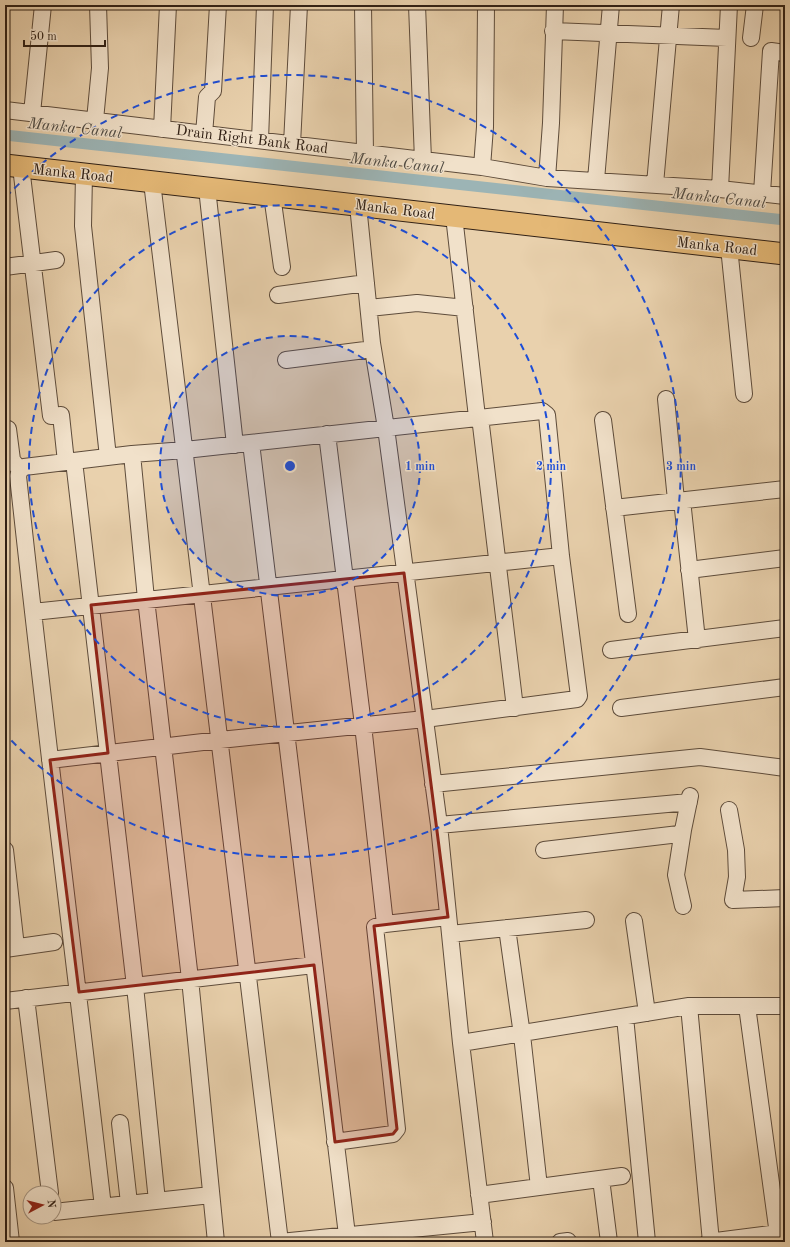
<svg xmlns="http://www.w3.org/2000/svg" width="790" height="1247" viewBox="0 0 790 1247" font-family="'Old Standard TT',serif">
<rect width="100%" height="100%" fill="#e9d1ad"/>
<filter id="stains"><feTurbulence type="fractalNoise" baseFrequency=".005" numOctaves="4"/><feColorMatrix values="0 0 0 0 .2 0 0 0 0 .09 0 0 0 0 .02 0 0 0 .5 -.17"/></filter>
<radialGradient id="worn" r=".72"><stop offset=".6" stop-color="#630" stop-opacity="0"/><stop offset="1" stop-color="#630" stop-opacity=".3"/></radialGradient>
<g fill="none" stroke-linecap="round" stroke-linejoin="round">
<path stroke="#9cb4b5" stroke-width="11" d="M 5,135 L 785,220"/>
<g stroke="#5e4c3b" stroke-width="18">
<path id="minor" d="M 363,5 L 365,153
M 417,5 L 423,160
M 553,31 L 727,38
M 751,38 L 755,5
M 5,110 L 482,167 L 547,178 L 720,189 L 785,196
M 32,113 L 43,5
M 95,120 L 100,68 L 98,5
M 162,129 L 168,5
M 204,134 L 207,97 L 213,91 L 218,5
M 260,140 L 265,5
M 292,144 L 299,5
M 21,167 L 51,416 L 61,415 L 66,462
M 482,167 L 485,127 L 486,5
M 84,174 L 83,226 L 108,457
M 547,178 L 551,123 L 555,5
M 596,180 L 611,5
M 152,182 L 280,1242
M 655,184 L 671,5
M 207,188 L 235,445
M 720,189 L 729,5
M 762,193 L 771,51 L 785,53
M 272,195 L 282,267
M 358,205 L 372,343 L 386,428 L 439,825 L 461,1043 L 485,1242
M 454,216 L 477,417
M 729,247 L 744,394
M 5,267 L 56,260
M 278,295 L 366,283
M 369,308 L 417,303 L 465,308
M 286,360 L 373,349
M 666,399 L 676,500
M 480,417 L 515,708
M 603,420 L 628,614
M 5,429 L 8,429 L 12,460 L 20,470
M 327,434 L 363,725 L 385,924
M 251,443 L 347,1235
M 132,454 L 146,599 L 190,979 L 216,1242
M 74,461 L 135,986 L 157,1201
M 682,500 L 697,640
M 614,508 L 785,489
M 689,570 L 785,558
M 33,612 L 561,556
M 611,650 L 785,628
M 621,708 L 785,687
M 50,760 L 220,740 L 425,719 L 577,699 L 579,696 L 561,556 L 547,415 L 542,411 L 185,450 L 132,454 L 24,467 L 20,470 L 18,476 C 44,720 75,963 103,1207
M 433,784 L 700,757 L 785,768
M 729,810 L 736,850 L 737,877 L 733,900 L 785,898
M 439,825 L 689,802
M 5,850 L 16,947
M 544,850 L 679,834 L 683,830 L 690,796
M 683,906 L 676,875 L 683,830
M 634,921 L 647,1013
M 507,928 L 522,1035 L 539,1187
M 450,934 L 586,920
M 5,949 L 54,942
M 26,998 L 50,1193
M 5,1001 L 314,965
M 689,1006 L 711,1242
M 747,1006 L 779,1242
M 625,1017 L 647,1242
M 461,1043 L 689,1006 L 785,1006
M 120,1123 L 129,1203
M 335,1142 L 393,1134 L 397,1129 L 375,927 L 385,924 L 448,917
M 601,1179 L 609,1242
M 5,1188 L 11,1242
M 479,1195 L 622,1176
M 54,1212 L 211,1195
M 280,1242 L 483,1222
M 560,1242 L 568,1241
M 708,1242 L 778,1233"/>
</g>
<g stroke="#302015" stroke-width="23">
<path id="major" d="M 5,165 L 785,254"/>
</g>
<use href="#minor" stroke="#f1e1ca" stroke-width="16"/>
<use href="#major" stroke="#e4b876" stroke-width="21"/>
</g>
<path fill="#8f2418" fill-opacity="0.2" stroke="#8f2418" stroke-width="3" stroke-linejoin="round" d="M 404,573 L 448,917 L 374,926 L 397,1129 L 393,1134 L 335,1142 L 314,965 L 79,992 L 50,760 L 108,753 L 91,605 Z"/>
<circle cx="290" cy="466" r="130" fill="#1d4ed8" fill-opacity=".12"/>
<g fill="none" stroke="#1d4ed8" stroke-width="2" stroke-dasharray="7 5">
<circle cx="290" cy="466" r="130"/>
<circle cx="290" cy="466" r="261"/>
<path d="M6 197A391 391 0 1 1 6 735"/>
</g>
<g text-anchor="middle" stroke-width="3" stroke-linejoin="round" paint-order="stroke">
<g font-size="15" fill="#302015" stroke="#f1e1ca">
<text transform="translate(252 139) rotate(7)" y="5">Drain Right Bank Road</text>
<text transform="translate(73 173) rotate(6)" y="5">Manka Road</text>
<text transform="translate(395 209) rotate(7)" y="5">Manka Road</text>
<text transform="translate(717 246) rotate(6)" y="5">Manka Road</text>
</g>
<g font-size="16" font-style="italic" fill="#504c45" stroke="#f1e1ca">
<text transform="translate(75 127) rotate(6)" y="6">Manka Canal</text>
<text transform="translate(397 162) rotate(6)" y="6">Manka Canal</text>
<text transform="translate(719 197) rotate(6)" y="6">Manka Canal</text>
</g>
</g>
<circle cx="290" cy="466" r="6" fill="#1d4ed8" stroke="#f1e1ca" stroke-width="2"/>
<g font-size="12" text-anchor="middle" font-weight="bold" fill="#1d4ed8" stroke="#f1e1ca" stroke-width="3" stroke-linejoin="round" paint-order="stroke">
<text x="420" y="470">1 min</text>
<text x="551" y="470">2 min</text>
<text x="681" y="470">3 min</text>
</g>
<rect width="790" height="1247" fill="none" stroke="#e9d1ad" stroke-width="20"/>
<rect x="6" y="6" width="778" height="1235" fill="none" stroke="#302015" stroke-width="2"/>
<rect x="10" y="10" width="770" height="1227" fill="none" stroke="#302015"/>
<g transform="translate(42 1205) rotate(83)"><circle r="19" fill="#f1e1ca" stroke="#a49482"/>
<path d="M0-3L7 15L0 10L-7 15Z" fill="#8f2418"/>
<text y="-6" font-size="11" font-weight="bold" text-anchor="middle" fill="#302015">N</text>
</g>
<path d="M24 40v6h81v-6" fill="none" stroke="#302015" stroke-width="2"/>
<text x="30" y="40" font-size="12" fill="#302015" stroke="#f1e1ca" stroke-width="3" paint-order="stroke">50 m</text>
<rect width="100%" height="100%" filter="url(#stains)"/>
<rect width="100%" height="100%" fill="url(#worn)"/>
</svg>
